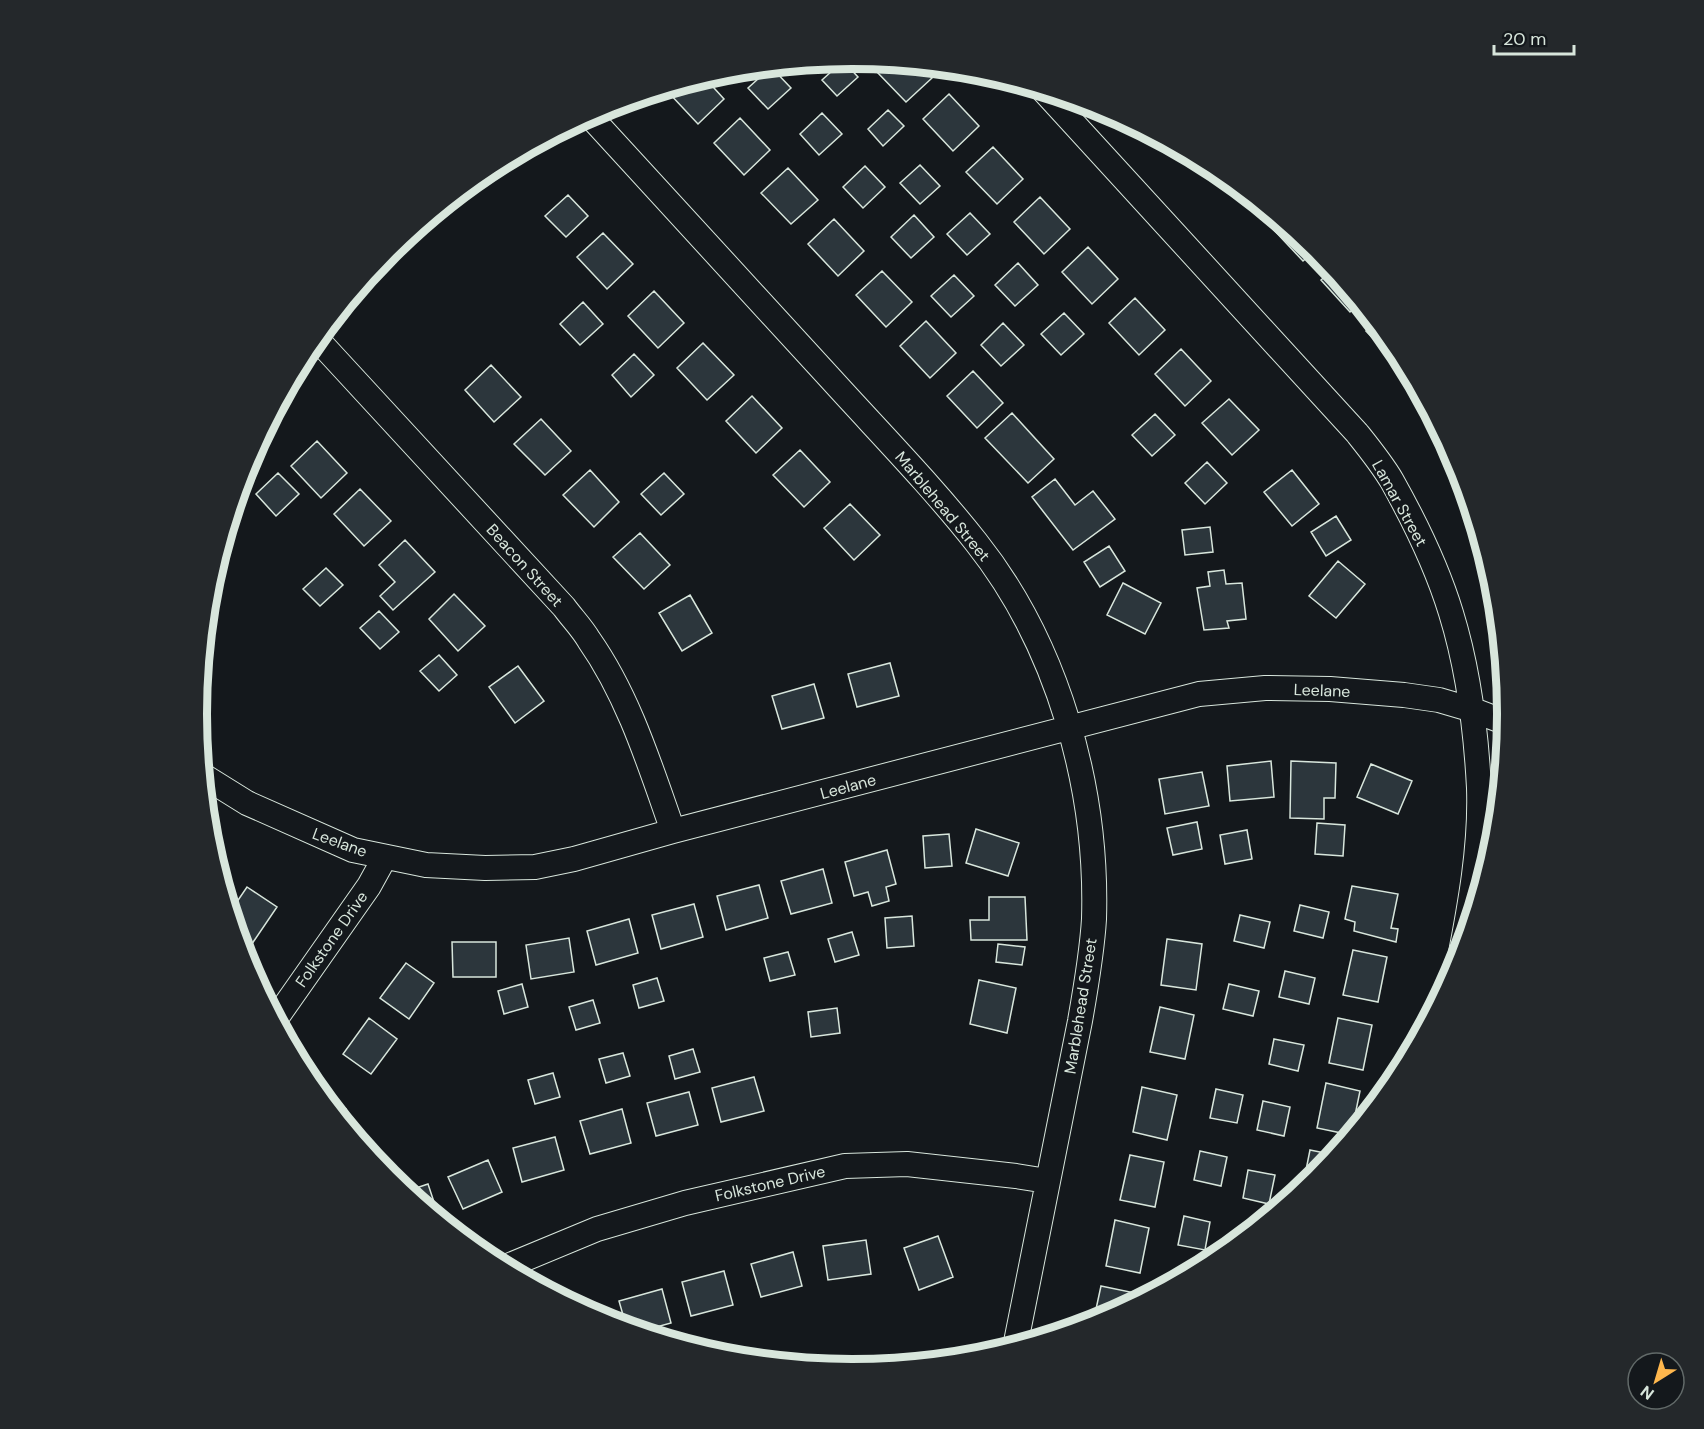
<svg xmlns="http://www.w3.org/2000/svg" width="1704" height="1429" viewBox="0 0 1704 1429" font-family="'DM Sans',sans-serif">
<rect width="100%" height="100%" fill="#14181c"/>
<path fill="#2c363c" stroke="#d8e6dc" stroke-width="1.5" d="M 843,61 L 858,77 L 837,96 L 822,80 Z
M 885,62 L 920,65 L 932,78 L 906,102 L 876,71 Z
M 771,67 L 791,88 L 768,109 L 748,88 Z
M 704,77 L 724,99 L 698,124 L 668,92 L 673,86 Z
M 949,94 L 979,126 L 953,151 L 923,119 Z
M 888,110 L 904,126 L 883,146 L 868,129 Z
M 822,113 L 842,134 L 819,155 L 800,134 Z
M 740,118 L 770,150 L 744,175 L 714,143 Z
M 993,147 L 1023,179 L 997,204 L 966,172 Z
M 920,165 L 940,186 L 920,204 L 900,183 Z
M 865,166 L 885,187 L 863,208 L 843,187 Z
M 788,168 L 818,200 L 791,224 L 761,193 Z
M 1226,177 L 1260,205 L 1256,209 Z
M 568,195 L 588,216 L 566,237 L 545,216 Z
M 1040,197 L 1070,229 L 1044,254 L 1014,222 Z
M 970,213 L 990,234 L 967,255 L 947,234 Z
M 914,215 L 934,237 L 911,258 L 891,237 Z
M 834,219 L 864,251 L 838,276 L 808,244 Z
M 1280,222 L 1315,250 L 1303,261 L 1273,229 Z
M 603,233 L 633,264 L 607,289 L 577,257 Z
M 1088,247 L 1118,279 L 1092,304 L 1062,272 Z
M 1018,263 L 1038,285 L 1015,306 L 995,285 Z
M 1332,270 L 1359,304 L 1350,312 L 1321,280 Z
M 882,271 L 912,302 L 886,327 L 856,295 Z
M 954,275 L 974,296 L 951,317 L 931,296 Z
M 654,291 L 684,323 L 658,348 L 628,316 Z
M 1135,298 L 1165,330 L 1139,355 L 1109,323 Z
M 583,302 L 603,324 L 580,345 L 560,324 Z
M 1064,313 L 1084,334 L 1061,355 L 1041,334 Z
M 926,321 L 956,353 L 930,378 L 900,346 Z
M 1003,323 L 1024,345 L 1001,366 L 981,345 Z
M 1375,323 L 1402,358 L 1396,363 L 1366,331 Z
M 703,343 L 734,375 L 707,400 L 677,368 Z
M 1181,349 L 1211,381 L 1185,406 L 1155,374 Z
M 634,354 L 654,375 L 631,397 L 612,375 Z
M 491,365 L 521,397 L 494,422 L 465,390 Z
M 973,371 L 1003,403 L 977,428 L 947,396 Z
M 1414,381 L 1425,402 L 1411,383 Z
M 752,396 L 782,428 L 756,453 L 726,421 Z
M 1229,399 L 1259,430 L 1232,455 L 1202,423 Z
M 1012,413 L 1054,459 L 1028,483 L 985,438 Z
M 1155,414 L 1175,435 L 1152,456 L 1132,435 Z
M 541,419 L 571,451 L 545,475 L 514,444 Z
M 317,441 L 347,473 L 321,498 L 291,466 Z
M 800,450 L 830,482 L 804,507 L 773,475 Z
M 1207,462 L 1227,483 L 1205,504 L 1185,483 Z
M 590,470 L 619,502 L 594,527 L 563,495 Z
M 1292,470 L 1319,504 L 1292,526 L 1264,492 Z
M 278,473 L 299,494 L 276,516 L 256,494 Z
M 664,473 L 684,494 L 661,515 L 641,494 Z
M 1055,479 L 1075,505 L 1093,491 L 1115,519 L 1073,550 L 1032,497 Z
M 239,487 L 246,495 L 233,506 Z
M 360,489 L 391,521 L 364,546 L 334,514 Z
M 850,504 L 880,535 L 854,560 L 824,528 Z
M 1336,516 L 1351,540 L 1326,556 L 1311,532 Z
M 1210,527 L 1213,552 L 1185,555 L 1182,530 Z
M 640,533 L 670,565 L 644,589 L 613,557 Z
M 405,540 L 435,572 L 393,610 L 380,596 L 395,582 L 379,565 Z
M 1109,546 L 1125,571 L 1100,587 L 1084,562 Z
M 1338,561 L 1365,584 L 1336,618 L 1309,596 Z
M 326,568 L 343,585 L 320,606 L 303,589 Z
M 1224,570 L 1226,584 L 1242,583 L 1246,619 L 1227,621 L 1229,628 L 1204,630 L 1197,588 L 1210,586 L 1208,572 Z
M 1123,583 L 1161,603 L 1145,634 L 1107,615 Z
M 454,594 L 485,626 L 458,651 L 429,619 Z
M 690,595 L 712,633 L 682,651 L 659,613 Z
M 379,611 L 399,632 L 380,649 L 360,628 Z
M 439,655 L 457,675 L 439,691 L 420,671 Z
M 890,663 L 899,696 L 857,707 L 848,674 Z
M 518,666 L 544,701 L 515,723 L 489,687 Z
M 814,684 L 824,718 L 782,729 L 772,696 Z
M 1271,761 L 1274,797 L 1230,801 L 1227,766 Z
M 1291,761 L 1336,763 L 1335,798 L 1324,798 L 1324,819 L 1290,818 Z
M 1371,764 L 1412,781 L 1398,814 L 1357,797 Z
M 1202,772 L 1209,806 L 1165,814 L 1159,779 Z
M 1197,822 L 1202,849 L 1173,855 L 1167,828 Z
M 1317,823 L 1345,825 L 1343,856 L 1315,854 Z
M 976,829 L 1019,843 L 1008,876 L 966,863 Z
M 1247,830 L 1252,859 L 1225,864 L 1220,835 Z
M 949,834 L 952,866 L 925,868 L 923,836 Z
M 887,850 L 896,884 L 886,887 L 889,901 L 872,906 L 868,892 L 854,896 L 845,862 Z
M 215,862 L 223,868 L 218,875 Z
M 823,869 L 832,903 L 791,914 L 781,881 Z
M 759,885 L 768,918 L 726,930 L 717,896 Z
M 1352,886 L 1398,894 L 1391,928 L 1398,929 L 1396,942 L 1354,931 L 1355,922 L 1345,919 Z
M 247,887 L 277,907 L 243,957 L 230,912 Z
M 989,897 L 1025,897 L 1027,940 L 971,940 L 970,920 L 989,920 Z
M 694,904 L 703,937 L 661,949 L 652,915 Z
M 1300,905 L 1329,912 L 1323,938 L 1294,931 Z
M 1240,915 L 1270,922 L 1264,948 L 1234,941 Z
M 912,916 L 914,946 L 887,948 L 885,918 Z
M 629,919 L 638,953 L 596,965 L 587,931 Z
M 852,932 L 859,955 L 835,962 L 828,939 Z
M 569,938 L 574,972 L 531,979 L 526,945 Z
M 1167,939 L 1202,944 L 1196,990 L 1161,985 Z
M 452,942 L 496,942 L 496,977 L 453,977 Z
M 998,944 L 1025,947 L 1022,965 L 996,962 Z
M 1353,950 L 1387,957 L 1378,1002 L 1343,995 Z
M 788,952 L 795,975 L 770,981 L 764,958 Z
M 406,963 L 434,983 L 409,1019 L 380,998 Z
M 1285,971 L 1315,978 L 1309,1004 L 1279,997 Z
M 657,978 L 664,1001 L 639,1008 L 633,985 Z
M 979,980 L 1016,988 L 1007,1033 L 970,1024 Z
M 522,984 L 528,1007 L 504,1014 L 498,991 Z
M 1229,984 L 1259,991 L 1253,1016 L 1223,1009 Z
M 593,1000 L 600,1023 L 576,1030 L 569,1007 Z
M 1160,1007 L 1194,1015 L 1185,1059 L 1150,1052 Z
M 837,1008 L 840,1033 L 811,1037 L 808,1012 Z
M 369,1018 L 397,1039 L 371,1074 L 343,1054 Z
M 1338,1018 L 1372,1025 L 1363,1070 L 1329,1063 Z
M 1274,1039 L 1304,1045 L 1298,1071 L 1269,1064 Z
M 693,1049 L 700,1072 L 675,1079 L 669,1056 Z
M 623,1053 L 630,1076 L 606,1083 L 599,1059 Z
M 553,1073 L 560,1097 L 535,1104 L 528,1080 Z
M 754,1077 L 764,1111 L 721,1122 L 712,1088 Z
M 1326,1083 L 1360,1091 L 1351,1135 L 1317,1128 Z
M 1142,1087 L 1177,1095 L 1167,1140 L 1133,1132 Z
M 318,1089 L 346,1109 L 339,1119 L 316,1091 Z
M 1216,1089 L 1243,1095 L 1237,1123 L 1210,1118 Z
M 689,1092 L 698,1125 L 656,1136 L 647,1103 Z
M 1263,1101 L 1290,1107 L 1284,1136 L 1257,1130 Z
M 622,1109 L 631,1143 L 590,1154 L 580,1121 Z
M 555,1137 L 564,1170 L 522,1182 L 513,1148 Z
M 1310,1150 L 1335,1155 L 1316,1179 L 1302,1190 Z
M 1200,1151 L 1227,1157 L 1221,1186 L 1194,1180 Z
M 1130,1155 L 1164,1162 L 1155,1207 L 1120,1200 Z
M 488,1160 L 502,1192 L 463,1209 L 448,1177 Z
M 1248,1170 L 1275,1175 L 1269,1204 L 1243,1198 Z
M 428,1184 L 439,1217 L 437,1218 L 404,1192 Z
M 1184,1216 L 1210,1222 L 1205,1250 L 1178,1245 Z
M 1115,1220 L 1149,1228 L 1140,1273 L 1106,1266 Z
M 938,1236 L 953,1277 L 919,1290 L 904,1248 Z
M 1231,1239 L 1240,1241 L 1229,1250 Z
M 866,1240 L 871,1274 L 828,1280 L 823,1246 Z
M 793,1252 L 802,1286 L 761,1297 L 751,1264 Z
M 724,1271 L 733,1305 L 691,1316 L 682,1282 Z
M 1101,1286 L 1135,1293 L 1133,1304 L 1093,1323 Z
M 662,1289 L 671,1323 L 638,1332 L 627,1329 L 619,1301 Z"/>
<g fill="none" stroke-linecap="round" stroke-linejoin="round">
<g stroke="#d8e6dc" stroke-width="26">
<path id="minor" d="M 1043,90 L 1357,433 C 1369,448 1382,464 1392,481 C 1415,522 1437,567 1451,613 C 1468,668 1476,730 1479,788 C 1481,846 1470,906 1459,963
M 589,115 C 670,203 751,291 831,379 C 880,433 931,485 976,542 C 1058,645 1098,788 1094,919 C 1092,953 1086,987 1080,1021 L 1015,1347
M 316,338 L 564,607 C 572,618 582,628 589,640 C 629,697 650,766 673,831
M 202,775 L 247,803 L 353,850 L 426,865 L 485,868 L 535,867 L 574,859 L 673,831 L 1199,694 L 1265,688 L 1330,689 L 1404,695 L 1439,700 L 1473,710 L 1507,723
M 275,1020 L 369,886 L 385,857
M 503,1268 L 597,1229 L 685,1203 L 845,1166 L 907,1164 L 1016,1176 L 1047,1181"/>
</g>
<use href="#minor" stroke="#14181c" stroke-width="24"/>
</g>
<g text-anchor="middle" stroke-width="4.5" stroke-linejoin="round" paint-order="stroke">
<g font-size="16" fill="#d8e6dc" stroke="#14181c">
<text transform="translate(1400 503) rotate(61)" y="6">Lamar Street</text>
<text transform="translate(943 506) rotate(50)" y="6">Marblehead Street</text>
<text transform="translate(525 565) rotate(48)" y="6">Beacon Street</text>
<text transform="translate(1322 690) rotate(2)" y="6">Leelane</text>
<text transform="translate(848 786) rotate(-15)" y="6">Leelane</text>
<text transform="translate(340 842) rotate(20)" y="6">Leelane</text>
<text transform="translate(331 939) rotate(-55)" y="6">Folkstone Drive</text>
<text transform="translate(1080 1006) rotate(-81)" y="6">Marblehead Street</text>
<text transform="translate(770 1183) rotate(-13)" y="6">Folkstone Drive</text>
</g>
</g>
<path d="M0 0H1704V1429H0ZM207 714a645 645 0 1 1 1290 0a645 645 0 1 1-1290 0Z" fill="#24282b" fill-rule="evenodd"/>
<path fill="none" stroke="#d8e6dc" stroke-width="8" d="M207 714a645 645 0 1 1 1290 0a645 645 0 1 1-1290 0Z"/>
<g transform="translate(1656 1381) rotate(217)"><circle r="28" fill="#14181c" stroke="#626a69" stroke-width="1.5"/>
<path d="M0-4.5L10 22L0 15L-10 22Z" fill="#ffb74d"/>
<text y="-9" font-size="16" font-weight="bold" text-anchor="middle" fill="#d8e6dc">N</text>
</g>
<path d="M1494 45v9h80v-9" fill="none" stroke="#d8e6dc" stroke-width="3"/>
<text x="1503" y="45" font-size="18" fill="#d8e6dc" stroke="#14181c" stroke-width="4.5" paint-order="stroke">20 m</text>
</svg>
